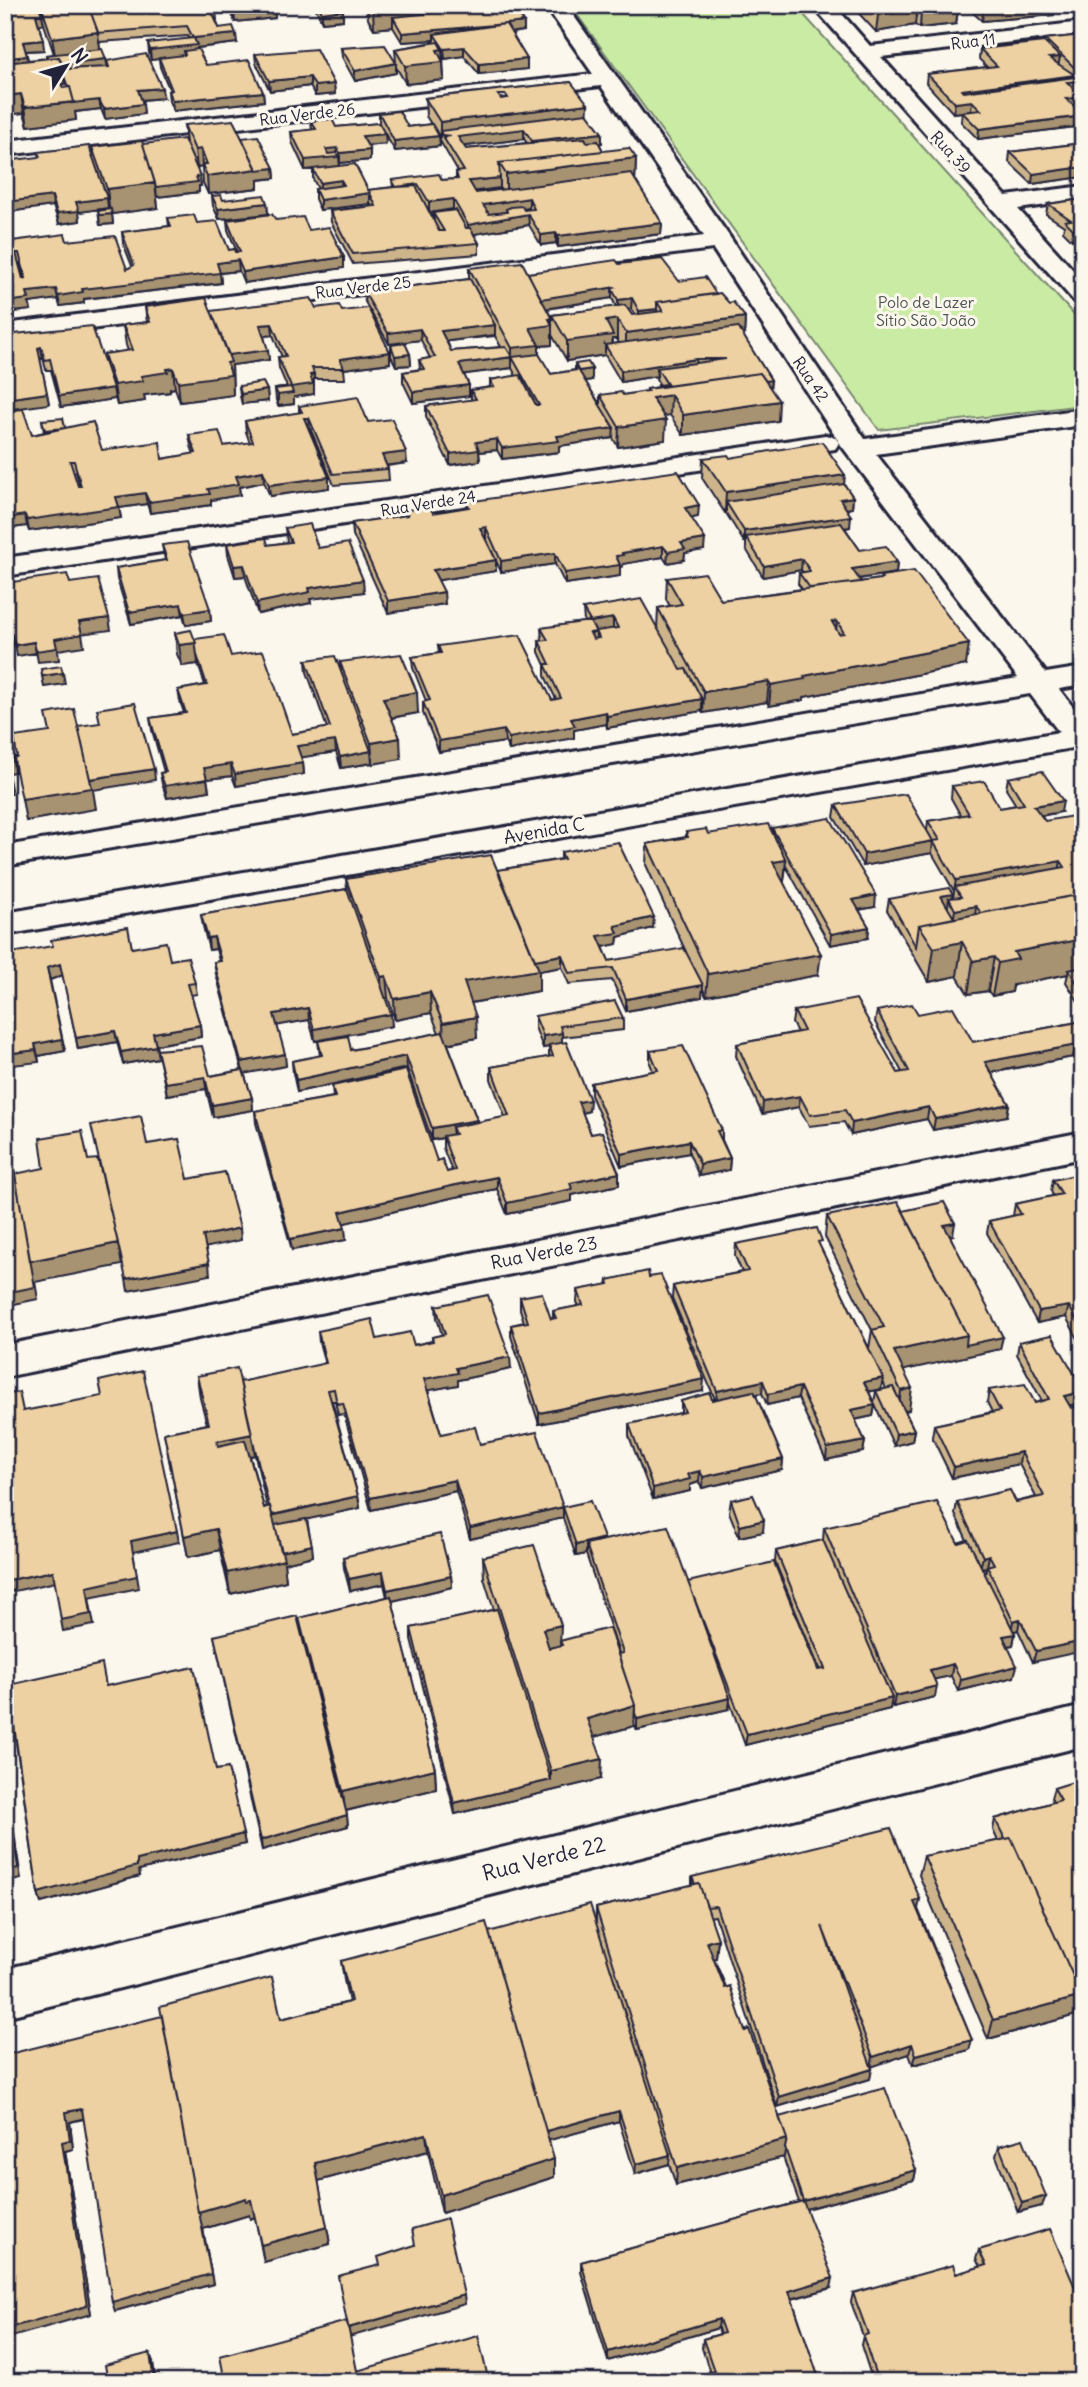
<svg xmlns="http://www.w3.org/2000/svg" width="1088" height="2387" viewBox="0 0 1088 2387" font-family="Delius,sans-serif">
<rect width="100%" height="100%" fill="#fbf7ec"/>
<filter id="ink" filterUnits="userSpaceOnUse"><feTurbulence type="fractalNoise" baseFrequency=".0143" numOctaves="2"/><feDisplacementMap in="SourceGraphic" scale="14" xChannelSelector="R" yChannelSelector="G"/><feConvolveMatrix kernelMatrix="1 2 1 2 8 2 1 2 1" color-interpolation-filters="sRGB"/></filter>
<g filter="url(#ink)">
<path fill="#caeba4" stroke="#768670" stroke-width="2" d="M 570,5 L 795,5 L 1083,325 L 1083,405 L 879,430 Z"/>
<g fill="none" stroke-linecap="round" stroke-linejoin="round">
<g stroke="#22223b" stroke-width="6">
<path id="street" d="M 545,5 L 566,5 L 729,236 L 865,439 L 1083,409 L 1083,425 L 876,454 L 1046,673 L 1083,667 L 1083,685 L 1059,689 L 1083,720 L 1083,751 L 1072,748 L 5,935 L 5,913 L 1059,732 L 1030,694 L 5,866 L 5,846 L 1018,678 L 841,445 L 713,249 L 5,340 L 5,324 L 704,236 L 601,86 L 5,155 L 5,141 L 593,74 Z
M 812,5 L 834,5 L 870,46 L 1083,22 L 1083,34 L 881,57 L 1006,196 L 1083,186 L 1083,200 L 1018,209 L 1083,281 L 1083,303 L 1074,301 Z
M 825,435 L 835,437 L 839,443 L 835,449 L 5,576 L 5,558 Z
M 1083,1132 L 1083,1158 L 5,1377 L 5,1345 Z
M 1083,1706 L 1083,1746 L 5,2017 L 5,1969 Z"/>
</g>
<use href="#street" fill="#fbf7ec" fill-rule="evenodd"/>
</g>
<path fill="#cdb48b" stroke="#22223b" stroke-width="2" fill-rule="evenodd" d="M 41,5 L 217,20 L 216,20 L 219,28 L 237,43 L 197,48 L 197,50 L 206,65 L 263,92 L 264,101 L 173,111 L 169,101 L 168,91 L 170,91 L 160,67 L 159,59 L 151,60 L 149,53 L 148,43 L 190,39 L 188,36 L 99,42 L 100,49 L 106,59 L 107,67 L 107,61 L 163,98 L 142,100 L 144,114 L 105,119 L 101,109 L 75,112 L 76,120 L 28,126 L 5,51 L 5,9 L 42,13 ZM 44,24 L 54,54 L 46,55 L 46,58 L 28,60 L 26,51 L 44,50 L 39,25 Z
M 227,5 L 289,5 L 289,7 L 274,9 L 275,18 L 235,22 Z
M 314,5 L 340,5 L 343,20 L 322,22 Z
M 367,5 L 513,5 L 524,22 L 524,31 L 512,33 L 527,69 L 479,74 L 464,56 L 445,59 L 443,56 L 444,80 L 406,84 L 396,67 L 396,73 L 355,81 L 342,57 L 341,48 L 396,63 L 395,49 L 434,42 L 434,40 L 402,42 L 393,27 L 374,29 L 368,19 Z
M 851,5 L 1076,5 L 1055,8 L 1054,15 L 982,21 L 969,9 L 958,10 L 956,24 L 920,28 L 915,25 L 876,32 Z
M 1083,35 L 1083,86 L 1079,84 L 1078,91 L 1076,91 L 1081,107 L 1076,108 L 1083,126 L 978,139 L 961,122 L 962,112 L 953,113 L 926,83 L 927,74 L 987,67 L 979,59 L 980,49 L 1044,42 L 1045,39 Z
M 255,54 L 334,84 L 335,94 L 315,96 L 310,86 L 270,91 L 256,63 Z
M 571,82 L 587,113 L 602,133 L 602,143 L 599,143 L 603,151 L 636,158 L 635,181 L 662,223 L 661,234 L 558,247 L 556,243 L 541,245 L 529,225 L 474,234 L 479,243 L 479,254 L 353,264 L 331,222 L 330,211 L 372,206 L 370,203 L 320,210 L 315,199 L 315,189 L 318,189 L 313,179 L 313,170 L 305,170 L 292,142 L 291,132 L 312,130 L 311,121 L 336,127 L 379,123 L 379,113 L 408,127 L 431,124 L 426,116 L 425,98 ZM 498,95 L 506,95 L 508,98 L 501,99 ZM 385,134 L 395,151 L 440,146 L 439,139 L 458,172 L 456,172 L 456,179 L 442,180 L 392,180 L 393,187 L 368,190 L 340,166 L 340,162 L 340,163 L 370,160 L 367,146 L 386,144 ZM 524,139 L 527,143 L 466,149 L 464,146 ZM 500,188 L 501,190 L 476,193 L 475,191 ZM 453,209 L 454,210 L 433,213 L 434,220 L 430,213 Z
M 184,125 L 242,139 L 274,168 L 275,178 L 258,180 L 258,188 L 208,194 L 203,183 L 202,167 L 197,168 L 201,186 L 199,186 L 199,192 L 157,197 L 158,208 L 112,214 L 113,224 L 100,225 L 98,211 L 108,209 L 108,208 L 79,212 L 80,221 L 59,224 L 53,206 L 8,212 L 5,204 L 5,161 L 93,160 L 92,147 L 143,144 L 186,143 Z
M 1083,143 L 1083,177 L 1032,184 L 1009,162 L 1010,152 Z
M 212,196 L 223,200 L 267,203 L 268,214 L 219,219 L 213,206 Z
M 1083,199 L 1083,238 L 1072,240 L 1063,231 L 1064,226 L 1046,214 L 1048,204 Z
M 168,218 L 197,223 L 229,250 L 235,252 L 237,252 L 228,230 L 227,220 L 276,220 L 309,230 L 344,257 L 344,268 L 244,283 L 239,271 L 220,273 L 221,283 L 84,299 L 84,303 L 60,306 L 58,299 L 29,303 L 31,310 L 5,313 L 5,242 L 67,241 L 127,269 L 132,266 L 123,243 L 122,232 L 169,226 ZM 19,263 L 21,263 L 25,279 L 23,279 Z
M 619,264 L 679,281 L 716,294 L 745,317 L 744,337 L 771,380 L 770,388 L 778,421 L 683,435 L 670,415 L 663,416 L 665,440 L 618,447 L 613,438 L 559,446 L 559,452 L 502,459 L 497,450 L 479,452 L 480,461 L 450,465 L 426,417 L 426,406 L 471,400 L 471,390 L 490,387 L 490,380 L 516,376 L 512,368 L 464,374 L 469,396 L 413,403 L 403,382 L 403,372 L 420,369 L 419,360 L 430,358 L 421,340 L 389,344 L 365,302 L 364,292 L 469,279 L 469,268 L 528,273 ZM 612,298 L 616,307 L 552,315 L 552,319 L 547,309 ZM 628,309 L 631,309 L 635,315 L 632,315 ZM 552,335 L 567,361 L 605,355 L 621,382 L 657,376 L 656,379 L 660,385 L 658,385 L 658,387 L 647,389 L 647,391 L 623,395 L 600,395 L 600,404 L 585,381 L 592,380 L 575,364 L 575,370 L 551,374 L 539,355 L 539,346 L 552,345 ZM 495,336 L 501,347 L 451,351 L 447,341 ZM 612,339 L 617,339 L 619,343 L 612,344 Z
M 145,307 L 211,311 L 316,308 L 342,311 L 390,352 L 390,363 L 344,369 L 345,379 L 314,379 L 314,394 L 294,397 L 294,404 L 278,406 L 276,400 L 275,389 L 287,387 L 279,368 L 278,357 L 282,357 L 273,335 L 264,336 L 269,360 L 232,365 L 233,395 L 180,402 L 175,388 L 170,389 L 170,392 L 144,395 L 145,401 L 117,405 L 115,398 L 115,399 L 61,407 L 51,370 L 46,370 L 43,358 L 40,359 L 49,404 L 5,335 L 105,364 L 104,354 L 128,351 L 126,345 L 123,325 L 147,322 Z
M 391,345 L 410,354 L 411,365 L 396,366 L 391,356 Z
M 239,386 L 267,390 L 268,401 L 242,404 L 240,396 Z
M 299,406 L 368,422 L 407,463 L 387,466 L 388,469 L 389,480 L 334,485 L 310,428 L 308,429 L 329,477 L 329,488 L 270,496 L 264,482 L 239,487 L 240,495 L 211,500 L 211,505 L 150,513 L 147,504 L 119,508 L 121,518 L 29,531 L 27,526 L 5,529 L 32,435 L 44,432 L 42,420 L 65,428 L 102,450 L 162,459 L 194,454 L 191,446 L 189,435 L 224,446 L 250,443 L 246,432 L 245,421 L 299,413 ZM 73,472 L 76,472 L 80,486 L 78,486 Z
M 703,458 L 730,458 L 844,484 L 853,497 L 852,508 L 847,509 L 850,527 L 845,528 L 860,550 L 897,562 L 896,573 L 859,579 L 861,582 L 880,579 L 881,576 L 966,665 L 804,697 L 804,700 L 769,706 L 767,702 L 703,713 L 701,711 L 607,728 L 606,724 L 574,730 L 574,738 L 509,750 L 505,742 L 439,752 L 423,713 L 423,702 L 426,701 L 413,668 L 412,657 L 439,653 L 438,646 L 552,700 L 556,699 L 545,676 L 545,665 L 539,652 L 539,641 L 542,640 L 541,628 L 584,622 L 583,609 L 657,629 L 658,608 L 670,606 L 666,599 L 667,578 L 721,600 L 802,589 L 798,584 L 799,573 L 803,572 L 801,570 L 763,577 L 746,549 L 746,542 L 744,542 L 726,513 L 725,513 L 702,478 Z
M 467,502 L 698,517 L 691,518 L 704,550 L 685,553 L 684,560 L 667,563 L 663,557 L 623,564 L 623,566 L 620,567 L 620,576 L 565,584 L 555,564 L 501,572 L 486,538 L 485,538 L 496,571 L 438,580 L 445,604 L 388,613 L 353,535 L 352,523 L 407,515 L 406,510 L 433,513 L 467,508 Z
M 285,528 L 318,548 L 364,592 L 310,599 L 311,603 L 258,614 L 245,576 L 235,577 L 228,555 L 227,544 L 268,545 L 287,542 Z
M 162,545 L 210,609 L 211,621 L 186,625 L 183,615 L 131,624 L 117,579 L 116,568 L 165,560 Z
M 175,633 L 195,639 L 231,656 L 292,734 L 327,728 L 307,672 L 306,660 L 341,672 L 340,662 L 418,713 L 391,718 L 401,759 L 341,768 L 336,752 L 301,757 L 303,763 L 304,774 L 236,786 L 232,776 L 207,779 L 209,791 L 167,798 L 162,784 L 160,773 L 164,772 L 152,730 L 150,718 L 184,713 L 180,701 L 178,690 L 205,685 L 198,664 L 182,666 L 177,654 Z
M 1008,778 L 1061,812 L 1041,816 L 1045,821 L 1083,830 L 1083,1009 L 1066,982 L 1068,974 L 1013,985 L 1012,992 L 992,996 L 988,991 L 968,994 L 957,976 L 929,982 L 887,910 L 889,899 L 952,898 L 953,898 L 954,891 L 932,853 L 863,866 L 834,817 L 836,805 L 927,830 L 928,821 L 961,816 L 951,798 L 952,786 L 1000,808 L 1016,805 L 1006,789 Z
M 772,828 L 875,907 L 859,910 L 869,927 L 868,938 L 830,945 L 786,866 L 784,881 L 783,882 L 818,975 L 706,996 L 702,987 L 702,997 L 626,1011 L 612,980 L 569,984 L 562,967 L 539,971 L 539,991 L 471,1003 L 477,1038 L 448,1044 L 477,1120 L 477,1123 L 505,1117 L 491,1079 L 491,1067 L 549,1057 L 549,1047 L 543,1048 L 535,1027 L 535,1016 L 623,1018 L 623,1030 L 562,1037 L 562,1043 L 589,1111 L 582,1113 L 591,1134 L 619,1173 L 619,1185 L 572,1195 L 572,1201 L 507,1214 L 497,1189 L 451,1198 L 344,1223 L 346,1240 L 292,1250 L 256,1123 L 255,1111 L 333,1097 L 332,1086 L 437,1161 L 447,1172 L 452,1171 L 443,1148 L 443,1138 L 432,1140 L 407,1068 L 297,1092 L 293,1073 L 292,1061 L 320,1056 L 318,1041 L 351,1050 L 439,1033 L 431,1013 L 395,1020 L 388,998 L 385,998 L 392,1026 L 315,1041 L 309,1020 L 277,1025 L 286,1066 L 244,1073 L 252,1098 L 253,1110 L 213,1117 L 206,1089 L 167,1095 L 157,1050 L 210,1076 L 242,1070 L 216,974 L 214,962 L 219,961 L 216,949 L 209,950 L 203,926 L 201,915 L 347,889 L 346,879 L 498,870 L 561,859 L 561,852 L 653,928 L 618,937 L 617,944 L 603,947 L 609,961 L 686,952 L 646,865 L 647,844 L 686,837 L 686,832 L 708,834 L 772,831 Z
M 132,948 L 170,960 L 195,983 L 197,994 L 191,995 L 200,1025 L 201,1037 L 156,1045 L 158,1058 L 123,1064 L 117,1042 L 78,1049 L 63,975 L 50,980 L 65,1051 L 38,1056 L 39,1062 L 5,954 Z
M 794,1011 L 898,1073 L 902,1072 L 875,1022 L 877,1011 L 918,1014 L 973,1042 L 1083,1021 L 1083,1072 L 1073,1057 L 991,1073 L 1009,1104 L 1007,1116 L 933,1130 L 927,1119 L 851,1135 L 844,1122 L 809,1126 L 799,1107 L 762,1114 L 736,1056 L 737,1044 L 797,1032 L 792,1023 Z
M 650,1051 L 722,1130 L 722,1140 L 730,1158 L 729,1170 L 699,1176 L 689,1153 L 621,1166 L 591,1095 L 591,1083 L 653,1071 L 650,1063 Z
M 1053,1180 L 1081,1226 L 1081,1240 L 1083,1243 L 1083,1348 L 1066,1317 L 1037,1323 L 987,1233 L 989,1221 L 1013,1216 L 1015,1204 L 1053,1196 L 1051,1191 Z
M 903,1211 L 953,1235 L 950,1236 L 1000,1349 L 903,1370 L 909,1410 L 905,1411 L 914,1430 L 912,1441 L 894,1446 L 875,1405 L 873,1416 L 855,1420 L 865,1441 L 863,1452 L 826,1460 L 798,1398 L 767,1405 L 762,1393 L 755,1394 L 783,1459 L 782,1470 L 702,1488 L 699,1482 L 690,1485 L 690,1491 L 653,1499 L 629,1436 L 629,1424 L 681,1413 L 681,1401 L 715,1399 L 672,1298 L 673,1286 L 742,1272 L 735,1256 L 736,1244 L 821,1249 L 869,1348 L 872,1330 L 825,1237 L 827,1216 ZM 883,1381 L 886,1389 L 876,1391 L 874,1403 L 869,1392 L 881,1389 Z
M 649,1277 L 703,1391 L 539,1424 L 511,1336 L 511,1325 L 524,1322 L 520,1309 L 520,1297 L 551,1319 L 553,1319 L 553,1311 L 579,1306 L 577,1302 L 578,1290 L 607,1285 L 608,1280 Z
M 436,1306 L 511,1369 L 458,1380 L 458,1385 L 428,1390 L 441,1434 L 480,1444 L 563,1507 L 604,1540 L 688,1582 L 818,1670 L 820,1670 L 775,1562 L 776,1551 L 823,1540 L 824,1528 L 958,1543 L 967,1540 L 955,1514 L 957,1502 L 1016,1502 L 1036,1497 L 1019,1464 L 952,1478 L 932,1437 L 934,1425 L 992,1412 L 987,1402 L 989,1390 L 1035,1403 L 1042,1401 L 1017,1354 L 1019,1342 L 1081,1403 L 1069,1406 L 1071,1408 L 1083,1406 L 1083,1619 L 1080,1620 L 1033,1662 L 1018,1630 L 1014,1631 L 1015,1634 L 1013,1645 L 1007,1646 L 1014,1677 L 958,1691 L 951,1676 L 934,1679 L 935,1697 L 893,1707 L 891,1702 L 890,1709 L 745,1745 L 730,1703 L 729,1709 L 637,1730 L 634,1724 L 634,1726 L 594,1737 L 601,1779 L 455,1814 L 411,1639 L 411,1628 L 494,1610 L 484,1578 L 483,1557 L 561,1641 L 619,1653 L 586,1554 L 576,1556 L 563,1518 L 470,1539 L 456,1491 L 371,1510 L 344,1414 L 338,1415 L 335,1401 L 332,1401 L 358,1496 L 360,1508 L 307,1519 L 313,1556 L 284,1563 L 286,1581 L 230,1594 L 220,1550 L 188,1557 L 164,1433 L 207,1424 L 200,1398 L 197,1376 L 240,1382 L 325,1364 L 319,1342 L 318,1331 L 414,1345 L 432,1341 L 432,1337 L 442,1335 L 437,1318 ZM 255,1455 L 267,1507 L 264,1508 L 250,1456 ZM 987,1567 L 985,1574 L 982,1568 Z
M 731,1500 L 763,1532 L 739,1537 L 729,1512 Z
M 343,1557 L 451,1576 L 452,1587 L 392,1601 L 435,1769 L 436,1789 L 346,1811 L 348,1826 L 262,1850 L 214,1636 L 300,1627 L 299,1618 L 387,1597 L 384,1584 L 350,1591 L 344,1568 Z
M 106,1686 L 216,1770 L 243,1834 L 245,1844 L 139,1870 L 140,1876 L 41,1903 L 38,1893 L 13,1723 L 11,1723 L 8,1712 Z
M 1083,1779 L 1083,2026 L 1076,2015 L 988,2039 L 919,1875 L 924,1856 L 998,1841 L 993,1830 L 995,1819 L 1053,1802 L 1051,1798 L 1054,1788 Z
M 692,1877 L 918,1909 L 972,2040 L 969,2050 L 913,2065 L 909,2054 L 871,2066 L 870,2079 L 777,2107 L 715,1916 L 710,1917 L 718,1939 L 716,1958 L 714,1959 L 745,2031 L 779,2117 L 916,2170 L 914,2180 L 806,2209 L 831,2288 L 792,2299 L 820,2382 L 694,2382 L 695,2378 L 710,2373 L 702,2348 L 703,2339 L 720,2334 L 718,2328 L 608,2361 L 581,2272 L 581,2262 L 799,2202 L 783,2157 L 676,2185 L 669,2164 L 635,2174 L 619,2121 L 549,2140 L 554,2177 L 442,2213 L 428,2151 L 318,2181 L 330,2244 L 264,2262 L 255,2217 L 250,2219 L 249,2215 L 203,2229 L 213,2284 L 115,2311 L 84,2119 L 70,2122 L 73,2149 L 65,2151 L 91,2314 L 5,2055 L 281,2019 L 349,2002 L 344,1980 L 341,1961 L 489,1932 L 596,1921 L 596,1908 L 692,1885 Z
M 999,2146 L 1042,2206 L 1018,2212 L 996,2156 Z
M 979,2250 L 1083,2382 L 873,2382 L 861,2345 L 863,2336 L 851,2302 L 853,2293 L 956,2274 L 980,2267 L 976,2259 Z"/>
<path fill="#a79271" stroke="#22223b" stroke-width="2" d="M 270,5 L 289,5 L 289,7 L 274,9 L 275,18 L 235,22 L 234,12 Z
M 431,5 L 513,5 L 513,14 L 393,17 L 393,27 L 374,29 L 373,11 Z
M 943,5 L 969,5 L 969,9 L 958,10 L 956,24 L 920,28 L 921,10 Z
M 984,5 L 1076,5 L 1055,8 L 1054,15 L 982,21 Z
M 917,8 L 915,25 L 876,32 L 878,15 Z
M 216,10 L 217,20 L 213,21 L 212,12 Z
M 343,10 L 343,20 L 322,22 L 322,13 Z
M 36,15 L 42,15 L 44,24 L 38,25 Z
M 524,22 L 524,31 L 506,33 L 506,24 Z
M 506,24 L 434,34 L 434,40 L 402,42 L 402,33 Z
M 98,32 L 100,50 L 55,55 L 52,38 Z
M 236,34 L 237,43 L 197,48 L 197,55 L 184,51 L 184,56 L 151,60 L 150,50 L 193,38 Z
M 43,40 L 44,50 L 24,51 L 23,42 Z
M 464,47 L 464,56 L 445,59 L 444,49 Z
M 442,49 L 444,80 L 406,84 L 405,66 L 437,50 Z
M 27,56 L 29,66 L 11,68 L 10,58 Z
M 1060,57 L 1058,67 L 1049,58 Z
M 106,59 L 108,69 L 63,73 L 65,84 L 59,85 L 49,69 L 60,64 Z
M 527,59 L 527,69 L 479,74 L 479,64 Z
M 396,63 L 396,73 L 355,81 L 355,71 Z
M 1075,75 L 1074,82 L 1080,81 L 1078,91 L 961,100 L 962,90 Z
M 310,77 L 310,86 L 270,91 L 269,81 Z
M 334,84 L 335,94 L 315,96 L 315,86 Z
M 162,88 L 163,98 L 140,100 L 138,90 Z
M 263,92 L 264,101 L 173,111 L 172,101 Z
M 21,94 L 24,113 L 5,115 L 5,96 Z
M 1083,97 L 1081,107 L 1065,109 L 1066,99 Z
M 99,100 L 101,109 L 75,112 L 76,120 L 28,126 L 25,107 Z
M 972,101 L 971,111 L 953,113 L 955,103 Z
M 143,104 L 144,114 L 105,119 L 104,109 Z
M 588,104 L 587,123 L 524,130 L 524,139 L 458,147 L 458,138 L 440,131 L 440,140 L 440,122 Z
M 1083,116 L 1083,126 L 978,139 L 979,129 Z
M 602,133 L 602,143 L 533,151 L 532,141 Z
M 385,134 L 386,144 L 363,146 L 362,136 Z
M 439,136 L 440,146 L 395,151 L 394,141 Z
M 337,148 L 337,157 L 339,157 L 340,167 L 305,170 L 305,160 L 326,149 Z
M 201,149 L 202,166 L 202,164 L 202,167 L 197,168 L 195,150 Z
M 370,150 L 370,160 L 340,163 L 340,153 Z
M 636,158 L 635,183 L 506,199 L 506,174 Z
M 1083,167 L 1083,177 L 1032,184 L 1033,174 Z
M 274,168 L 275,178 L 258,180 L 258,188 L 208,194 L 207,176 L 257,169 Z
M 200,176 L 201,186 L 199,186 L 199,192 L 157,197 L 156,187 Z
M 500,178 L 500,188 L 470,192 L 469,181 Z
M 341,180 L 342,191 L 320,193 L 320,183 Z
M 155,183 L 158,208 L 112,214 L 113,224 L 100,225 L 99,215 L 110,214 L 107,189 Z
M 370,193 L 370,204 L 320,210 L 320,200 Z
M 52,196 L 53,206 L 8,212 L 6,202 Z
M 107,198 L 108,208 L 79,212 L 80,221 L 59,224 L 57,213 L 76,202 Z
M 529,198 L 529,208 L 507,212 L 506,209 L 506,212 L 483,215 L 483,205 Z
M 453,199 L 453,209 L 429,213 L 429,202 Z
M 267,203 L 268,214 L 219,219 L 218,209 Z
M 528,214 L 529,225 L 469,235 L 468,225 Z
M 662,223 L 661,234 L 558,247 L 558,236 Z
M 5,226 L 8,226 L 9,236 L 5,237 Z
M 1083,228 L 1083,238 L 1072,240 L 1073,229 Z
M 556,233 L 556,243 L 541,245 L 541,235 Z
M 344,257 L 344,268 L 244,283 L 243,272 Z
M 238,260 L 239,271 L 220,273 L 221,283 L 84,299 L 84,303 L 60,306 L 58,296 L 82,289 L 217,263 Z
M 616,287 L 612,289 L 612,298 L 538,310 L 538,299 Z
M 56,289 L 58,299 L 29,303 L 31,310 L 5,313 L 5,302 L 27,292 Z
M 632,298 L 631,309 L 618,311 L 618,300 Z
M 657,309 L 657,319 L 639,321 L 639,311 Z
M 745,317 L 744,337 L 626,353 L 626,333 Z
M 549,319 L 552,319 L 552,345 L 539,346 L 539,364 L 512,357 L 512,368 L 459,375 L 459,364 L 512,357 L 512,348 L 530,328 Z
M 617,319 L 617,339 L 612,339 L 612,354 L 605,345 L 605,355 L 567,361 L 567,341 L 606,321 Z
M 272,324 L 273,335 L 261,336 L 260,325 Z
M 495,325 L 495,335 L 442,342 L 441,331 Z
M 420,329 L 421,340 L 389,344 L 388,333 Z
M 41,347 L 43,358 L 39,359 L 38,348 Z
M 268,350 L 269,360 L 232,365 L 233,395 L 180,402 L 178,382 L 226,355 Z
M 390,352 L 390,363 L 344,369 L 340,359 Z
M 410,354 L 411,365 L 396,366 L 395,356 Z
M 696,359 L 695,370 L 657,368 L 657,376 L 621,382 L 621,371 Z
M 173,368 L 175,388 L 170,389 L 170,392 L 144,395 L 145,401 L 117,405 L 114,385 L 141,376 Z
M 592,369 L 592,380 L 579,382 L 579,371 Z
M 314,374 L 314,394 L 294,397 L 294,404 L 278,406 L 278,395 L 310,375 Z
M 771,380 L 770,391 L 671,395 L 670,415 L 651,418 L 652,398 Z
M 469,385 L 469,396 L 413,403 L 413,392 Z
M 113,388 L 115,399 L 61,407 L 59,396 Z
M 267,390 L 268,401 L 242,404 L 241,394 Z
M 47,393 L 49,404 L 5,410 L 5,399 Z
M 779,401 L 778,421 L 683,435 L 683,415 Z
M 304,418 L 309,418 L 310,428 L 305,429 Z
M 666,420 L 665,440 L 618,447 L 619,427 Z
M 614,428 L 613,438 L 559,446 L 559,452 L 502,459 L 502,448 L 557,436 Z
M 497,439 L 497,450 L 479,452 L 480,461 L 450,465 L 450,454 L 476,442 Z
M 406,452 L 407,463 L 383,466 L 382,455 Z
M 263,471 L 264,482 L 239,487 L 240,495 L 211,500 L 211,505 L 150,513 L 149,502 L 208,489 L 236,476 Z
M 845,475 L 843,495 L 726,502 L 726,513 L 725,513 L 726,492 Z
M 329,477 L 329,488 L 270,496 L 269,485 Z
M 145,493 L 147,504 L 119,508 L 121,518 L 29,531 L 27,520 L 116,497 Z
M 853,497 L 852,508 L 839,510 L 840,499 Z
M 699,505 L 698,517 L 685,519 L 685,508 Z
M 25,515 L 27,526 L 5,529 L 5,518 Z
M 851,516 L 850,527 L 749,541 L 746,537 L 746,542 L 744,542 L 744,531 Z
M 486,527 L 486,538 L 480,539 L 480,528 Z
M 705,539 L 704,550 L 685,553 L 684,560 L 667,563 L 668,552 L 681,543 Z
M 663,546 L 663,557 L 623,564 L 623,566 L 620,567 L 620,576 L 565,584 L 565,573 L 616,556 L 622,553 Z
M 555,553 L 555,564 L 501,572 L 501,561 Z
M 802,559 L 801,570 L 763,577 L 764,566 Z
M 496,560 L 496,571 L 434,581 L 433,570 Z
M 897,562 L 896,573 L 851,580 L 852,569 Z
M 244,565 L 245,576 L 235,577 L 234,566 Z
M 363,580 L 364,592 L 310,599 L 311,603 L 258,614 L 257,603 L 309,588 Z
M 444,592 L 445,604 L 388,613 L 388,601 Z
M 181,604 L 183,615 L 131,624 L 129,612 Z
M 210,609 L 211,621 L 186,625 L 184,613 Z
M 109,618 L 111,630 L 81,634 L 79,622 Z
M 613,618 L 613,629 L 596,632 L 596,643 L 590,645 L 590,622 Z
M 837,621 L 835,642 L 832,622 Z
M 5,634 L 12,634 L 14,645 L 5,646 Z
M 82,634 L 84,646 L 58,650 L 59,660 L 38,662 L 36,651 L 55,639 Z
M 34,642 L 36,653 L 17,656 L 15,645 Z
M 196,643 L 198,664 L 182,666 L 179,645 Z
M 969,644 L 966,665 L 804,697 L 804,700 L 769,706 L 771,685 L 804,676 Z
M 63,673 L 65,684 L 44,687 L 42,676 Z
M 769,681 L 767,702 L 703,713 L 704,692 Z
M 417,692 L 418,713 L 384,719 L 383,698 Z
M 702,699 L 702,711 L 607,728 L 607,716 Z
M 606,712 L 606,724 L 574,730 L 574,738 L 509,750 L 509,738 L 571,719 Z
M 504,730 L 505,742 L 439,752 L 439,741 Z
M 400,738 L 401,759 L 373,764 L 371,743 Z
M 335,741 L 336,752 L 298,758 L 297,746 Z
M 11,751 L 15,772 L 8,773 L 5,752 Z
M 371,751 L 372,763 L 341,768 L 340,757 Z
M 303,763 L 304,774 L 236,786 L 235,774 Z
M 231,764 L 232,776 L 207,779 L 209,791 L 167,798 L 165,786 L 204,768 Z
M 154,769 L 155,780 L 93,790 L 96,809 L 26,821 L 22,799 L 90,779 Z
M 5,773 L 8,773 L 12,794 L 5,795 Z
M 1063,801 L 1061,812 L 1032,817 L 1034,806 Z
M 933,841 L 932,853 L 863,866 L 864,854 Z
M 786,860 L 784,881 L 771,884 L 773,862 Z
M 1061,861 L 1059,872 L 955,887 L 954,891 L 956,880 Z
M 953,894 L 951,903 L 949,898 L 948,906 L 939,908 L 941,896 Z
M 876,895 L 875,907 L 851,911 L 853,900 Z
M 976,906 L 975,917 L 953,921 L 955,910 Z
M 654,917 L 653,928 L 618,937 L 617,944 L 598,948 L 598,936 L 615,926 Z
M 869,927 L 868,938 L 830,945 L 831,934 Z
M 976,935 L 962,942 L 957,976 L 929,982 L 934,948 Z
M 214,937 L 216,949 L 209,950 L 208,938 Z
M 1083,939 L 1083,963 L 1081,971 L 1069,970 L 1068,974 L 1013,985 L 1012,992 L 992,996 L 998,963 L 1014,952 Z
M 821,954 L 818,975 L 706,996 L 708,974 Z
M 562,955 L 562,967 L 539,971 L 539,991 L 464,1004 L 464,982 L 532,960 Z
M 994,957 L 988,991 L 968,994 L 973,961 Z
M 60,964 L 63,975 L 50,980 L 47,968 Z
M 386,976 L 388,998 L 382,999 L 381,977 Z
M 703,985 L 702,997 L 626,1011 L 626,999 Z
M 430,992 L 431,1013 L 395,1020 L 394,999 Z
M 308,1008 L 309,1020 L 275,1026 L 274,1014 Z
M 391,1014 L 392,1026 L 315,1041 L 314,1029 Z
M 476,1017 L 477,1038 L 444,1044 L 443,1023 Z
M 200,1025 L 201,1037 L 155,1045 L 153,1033 Z
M 115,1031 L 117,1042 L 78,1049 L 76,1038 Z
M 562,1033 L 562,1045 L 543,1048 L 543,1036 Z
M 62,1039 L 65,1051 L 38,1056 L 35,1044 Z
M 1076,1045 L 1073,1057 L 983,1074 L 985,1062 Z
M 156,1046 L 158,1058 L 123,1064 L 121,1052 Z
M 36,1050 L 39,1062 L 5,1066 L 5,1054 Z
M 285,1054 L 286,1066 L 243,1074 L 241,1062 Z
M 406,1056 L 407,1068 L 297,1092 L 296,1080 Z
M 205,1077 L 206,1089 L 167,1095 L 165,1083 Z
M 800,1096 L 799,1107 L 762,1114 L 763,1102 Z
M 252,1098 L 253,1110 L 213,1117 L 212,1105 Z
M 590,1100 L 589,1111 L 578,1114 L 578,1102 Z
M 1009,1104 L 1007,1116 L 933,1130 L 935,1119 Z
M 929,1107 L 927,1119 L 851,1135 L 852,1123 Z
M 477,1120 L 477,1131 L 452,1127 L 453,1136 L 432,1140 L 432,1128 Z
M 689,1141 L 689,1153 L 621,1166 L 621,1154 Z
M 730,1158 L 729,1170 L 699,1176 L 700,1164 Z
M 619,1173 L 619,1185 L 572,1195 L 572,1201 L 507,1214 L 507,1203 L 570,1183 Z
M 497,1177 L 497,1189 L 451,1198 L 341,1224 L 340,1212 L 451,1186 Z
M 1083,1215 L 1083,1226 L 1072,1228 L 1074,1216 Z
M 955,1223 L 953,1235 L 942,1237 L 944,1225 Z
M 240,1228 L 241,1240 L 204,1248 L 203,1236 Z
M 345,1228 L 346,1240 L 292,1250 L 290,1239 Z
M 1083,1230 L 1083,1231 L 1080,1242 L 1076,1232 Z
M 118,1243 L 122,1265 L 35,1282 L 38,1299 L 5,1306 L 5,1293 L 30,1261 Z
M 209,1263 L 210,1275 L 128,1291 L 126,1279 Z
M 1069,1306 L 1066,1317 L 1037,1323 L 1039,1311 Z
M 967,1335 L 1003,1337 L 1000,1349 L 892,1373 L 894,1351 Z
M 510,1357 L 511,1369 L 458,1380 L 458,1385 L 425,1391 L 424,1379 L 456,1368 Z
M 883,1378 L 881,1389 L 862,1393 L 864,1382 Z
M 704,1379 L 703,1391 L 539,1424 L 539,1413 Z
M 763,1381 L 762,1393 L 716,1403 L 717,1391 Z
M 800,1387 L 798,1398 L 767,1405 L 768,1394 Z
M 912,1388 L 909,1410 L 898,1413 L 901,1391 Z
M 1083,1392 L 1081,1403 L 1062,1407 L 1064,1396 Z
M 875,1405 L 873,1416 L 849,1421 L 851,1410 Z
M 914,1430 L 912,1441 L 894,1446 L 896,1434 Z
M 252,1434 L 255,1455 L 220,1463 L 217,1441 Z
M 865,1441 L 863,1452 L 826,1460 L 827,1448 Z
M 1021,1452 L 1019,1464 L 952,1478 L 954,1467 Z
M 783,1459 L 782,1470 L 702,1488 L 703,1477 Z
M 700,1471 L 699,1482 L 690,1485 L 690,1491 L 653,1499 L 653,1488 L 688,1474 Z
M 455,1480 L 456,1491 L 371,1510 L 370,1498 Z
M 358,1496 L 360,1508 L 272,1527 L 271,1516 Z
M 563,1507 L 563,1518 L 470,1539 L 470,1528 Z
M 764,1520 L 763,1532 L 739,1537 L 740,1526 Z
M 216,1529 L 220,1550 L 188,1557 L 184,1536 Z
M 177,1531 L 179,1542 L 133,1552 L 139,1588 L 89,1598 L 94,1625 L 63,1631 L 61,1620 L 87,1587 L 131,1541 Z
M 604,1538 L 604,1550 L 586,1544 L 586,1554 L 576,1556 L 576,1545 Z
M 312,1545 L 313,1556 L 284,1563 L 286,1581 L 230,1594 L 227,1573 L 280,1552 Z
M 989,1555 L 987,1567 L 980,1568 L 983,1557 Z
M 53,1571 L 56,1582 L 5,1593 L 5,1581 Z
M 383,1572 L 384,1584 L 350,1591 L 349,1579 Z
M 451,1576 L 452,1587 L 388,1602 L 387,1590 Z
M 1083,1609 L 1083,1619 L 1072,1622 L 1075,1610 Z
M 1020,1619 L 1018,1630 L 1011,1632 L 1013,1621 Z
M 561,1625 L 560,1646 L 543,1650 L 543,1629 Z
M 1015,1634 L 1013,1645 L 1000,1647 L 1003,1636 Z
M 1083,1641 L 1083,1651 L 1033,1662 L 1036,1651 Z
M 953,1664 L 951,1676 L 927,1681 L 930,1670 Z
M 1017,1666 L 1014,1677 L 958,1691 L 961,1680 Z
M 937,1686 L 935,1697 L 893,1707 L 895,1696 Z
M 730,1698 L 729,1709 L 637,1730 L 637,1719 Z
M 892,1698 L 890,1709 L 745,1745 L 747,1734 Z
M 635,1705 L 634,1726 L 587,1739 L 587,1719 Z
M 602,1759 L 601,1779 L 455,1814 L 454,1803 L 551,1780 L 551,1771 Z
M 435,1769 L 436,1789 L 345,1811 L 343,1791 Z
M 5,1771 L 21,1879 L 5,1883 Z
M 347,1815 L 348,1826 L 262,1850 L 261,1840 Z
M 243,1834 L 245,1844 L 139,1870 L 140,1876 L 41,1903 L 38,1893 L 137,1860 Z
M 920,1899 L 918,1909 L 912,1912 L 914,1902 Z
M 718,1939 L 716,1958 L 705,1961 L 707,1942 Z
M 1082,1996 L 1076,2015 L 988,2039 L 993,2020 Z
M 972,2040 L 969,2050 L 913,2065 L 916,2055 Z
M 912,2044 L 909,2054 L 871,2067 L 873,2057 Z
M 872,2069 L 870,2079 L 777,2107 L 779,2097 Z
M 82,2109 L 85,2118 L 70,2122 L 73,2149 L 65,2151 L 91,2314 L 5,2339 L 5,2329 L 62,2142 L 66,2112 Z
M 619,2111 L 619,2121 L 543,2142 L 543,2132 Z
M 426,2134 L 428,2151 L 318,2181 L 315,2163 Z
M 787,2139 L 784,2157 L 676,2185 L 677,2168 Z
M 670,2155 L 669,2164 L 635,2174 L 636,2164 Z
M 554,2159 L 554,2177 L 442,2213 L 441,2195 Z
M 916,2170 L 914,2180 L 802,2210 L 803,2201 Z
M 1046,2196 L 1042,2206 L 1018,2212 L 1022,2203 Z
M 246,2198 L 251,2200 L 255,2217 L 250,2219 L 249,2215 L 203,2229 L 213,2284 L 115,2311 L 112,2302 L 198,2212 Z
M 327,2227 L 330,2244 L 264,2262 L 261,2245 Z
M 833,2278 L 831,2288 L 787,2300 L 789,2291 Z
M 464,2295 L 465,2304 L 349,2337 L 348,2328 Z
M 719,2319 L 718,2328 L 608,2361 L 608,2352 Z
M 150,2353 L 153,2362 L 156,2382 L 154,2382 Z"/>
<path fill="#eed1a2" stroke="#22223b" stroke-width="2" fill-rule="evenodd" d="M 41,5 L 88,5 L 98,32 L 52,38 Z
M 88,5 L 214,5 L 216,10 L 212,12 L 219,28 L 233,26 L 236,34 L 193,38 L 187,26 L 96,33 L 98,32 Z
M 231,5 L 272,5 L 274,8 L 234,12 Z
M 318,5 L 340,5 L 343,10 L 322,13 Z
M 370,5 L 431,5 L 373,11 Z
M 511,5 L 524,22 L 506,24 L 527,59 L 479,64 L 464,47 L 444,49 L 434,34 L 506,24 L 402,33 L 393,17 Z
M 869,5 L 957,5 L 958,6 L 921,10 L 917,8 L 878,15 Z
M 39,6 L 42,15 L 36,15 L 43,40 L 23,42 L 27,56 L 10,58 L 5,45 L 5,9 Z
M 1083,35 L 1083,76 L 1045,39 Z
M 194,38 L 197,45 L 150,50 L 148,43 Z
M 438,42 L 442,49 L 437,50 L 443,62 L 405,66 L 395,49 Z
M 1044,42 L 1060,57 L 1049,58 L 1075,75 L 962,90 L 964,92 L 1075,77 L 1080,81 L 1067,82 L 1083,97 L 1066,99 L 1083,114 L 1083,116 L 979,129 L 962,112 L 981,110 L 972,101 L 955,103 L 927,74 L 997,66 L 980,49 Z
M 385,45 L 396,63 L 355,71 L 341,48 Z
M 102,49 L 106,59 L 62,64 L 59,57 L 47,58 L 46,55 Z
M 198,49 L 206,65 L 249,60 L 263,92 L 172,101 L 168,91 L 172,90 L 159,58 L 185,55 L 184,51 Z
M 316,49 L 334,84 L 315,86 L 310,77 L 269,81 L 255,54 Z
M 146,54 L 162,88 L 138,90 L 143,104 L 104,109 L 99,100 L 73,103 L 74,102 L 70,87 L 68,87 L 64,76 L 63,69 L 109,67 L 107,61 Z
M 59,57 L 62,66 L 57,67 L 59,79 L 63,88 L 70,87 L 74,102 L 25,107 L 21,94 L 5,96 L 5,63 Z
M 571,82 L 588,104 L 440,122 L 425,98 ZM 498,95 L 506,95 L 508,98 L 501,99 Z
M 399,111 L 408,127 L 432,124 L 439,136 L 394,141 L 379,113 Z
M 587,113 L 602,133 L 532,141 L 524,129 L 458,137 L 466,149 L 585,138 L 587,142 L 598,141 L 603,151 L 499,163 L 500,178 L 469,181 L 476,193 L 631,173 L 662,223 L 558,236 L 556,233 L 541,235 L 528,214 L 468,225 L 453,199 L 429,202 L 418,184 L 396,187 L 416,186 L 439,231 L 444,231 L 433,213 L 456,210 L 466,228 L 470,228 L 479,243 L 353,254 L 330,211 L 376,206 L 369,191 L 370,193 L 320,200 L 315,189 L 344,185 L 341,180 L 320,183 L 313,169 L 355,164 L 368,190 L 396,187 L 392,180 L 439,174 L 442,180 L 458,179 L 456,172 L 464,171 L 443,137 L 451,136 L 442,135 L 440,131 ZM 529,198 L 534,209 L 524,210 L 522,206 L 511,207 L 506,209 L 507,212 L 489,214 L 483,205 Z
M 332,119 L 336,127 L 379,123 L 385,134 L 362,136 L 370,150 L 340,153 L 337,148 L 326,149 L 328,154 L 337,153 L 339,157 L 305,160 L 291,132 L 316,129 L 311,121 Z
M 233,120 L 257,169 L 207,176 L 202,164 L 207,164 L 201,149 L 195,150 L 184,125 Z
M 258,136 L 274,168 L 257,170 L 242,138 Z
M 184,139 L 200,176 L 196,177 L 198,182 L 156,187 L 143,144 Z
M 142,141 L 155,183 L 107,189 L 92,147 Z
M 1083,143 L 1083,167 L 1033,174 L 1010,152 Z
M 89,146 L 107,198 L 76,202 L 79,211 L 57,213 L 52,196 L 6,202 L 5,199 L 5,161 L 40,157 L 38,152 Z
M 629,148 L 636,158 L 506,174 L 499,163 Z
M 221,195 L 223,200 L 264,195 L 267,203 L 218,209 L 212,196 Z
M 1083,199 L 1083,228 L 1073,229 L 1065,221 L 1071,220 L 1048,204 Z
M 111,209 L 112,214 L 99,215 L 98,211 Z
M 272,214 L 276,220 L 303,217 L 309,230 L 329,227 L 344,257 L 243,272 L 238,260 L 217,263 L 220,273 L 82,289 L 83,292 L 58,296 L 56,289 L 27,292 L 29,299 L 5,302 L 5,242 L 65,234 L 67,241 L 115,236 L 127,269 L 134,265 L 122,232 L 171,226 L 168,218 L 194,215 L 197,223 L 217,221 L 229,250 L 234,249 L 235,252 L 240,252 L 227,220 ZM 16,253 L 19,253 L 26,278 L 23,279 Z
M 662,259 L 679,281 L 705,277 L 716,294 L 657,302 L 657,309 L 639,311 L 632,298 L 618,300 L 612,289 L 616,287 L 541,299 L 528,273 L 616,260 L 619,264 Z
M 522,262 L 552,319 L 549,319 L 552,325 L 530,328 L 539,345 L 512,348 L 469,268 Z
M 470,279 L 495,325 L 441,331 L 451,351 L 506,347 L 512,357 L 459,364 L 469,385 L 413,392 L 403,372 L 424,369 L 419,360 L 435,357 L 420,329 L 388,333 L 364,292 Z
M 720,293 L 729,303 L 733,302 L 745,317 L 626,333 L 617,319 L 606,321 L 613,335 L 567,341 L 552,315 L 625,305 L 632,315 L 663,311 L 657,302 Z
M 206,298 L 231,362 L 227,363 L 231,375 L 178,382 L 173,368 L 167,369 L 168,372 L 141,376 L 143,381 L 114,385 L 104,354 L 132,350 L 123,325 L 150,322 L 145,307 Z
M 311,298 L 316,308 L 339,305 L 342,311 L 368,308 L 390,352 L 340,359 L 344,368 L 312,368 L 314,374 L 310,375 L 313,384 L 291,387 L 278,357 L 286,356 L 272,324 L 260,325 L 268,350 L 229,355 L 211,311 Z
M 92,326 L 113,388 L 59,396 L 50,359 L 45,360 L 41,347 L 38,348 L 47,393 L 5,399 L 5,335 Z
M 738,327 L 771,380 L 766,381 L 760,373 L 659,387 L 658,385 L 667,384 L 657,368 L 726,359 L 696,359 L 621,371 L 605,345 Z
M 405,343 L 410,354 L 395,356 L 391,345 Z
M 539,354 L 551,374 L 578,370 L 575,364 L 588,362 L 592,369 L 579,371 L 614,428 L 557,436 L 559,441 L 502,448 L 497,439 L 476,442 L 479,450 L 450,454 L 426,406 L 476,399 L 471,390 L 494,387 L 490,380 L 520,375 L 536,405 L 539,405 L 512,357 Z
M 760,373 L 779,401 L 683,415 L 671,395 L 652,398 L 666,420 L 619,427 L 600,395 L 621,392 L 623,395 L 648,391 L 647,389 Z
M 263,382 L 267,390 L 241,394 L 239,386 Z
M 291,387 L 293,393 L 278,395 L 275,389 Z
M 358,397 L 368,422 L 392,419 L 406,452 L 382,455 L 388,469 L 333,474 L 309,418 L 304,418 L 329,477 L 269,485 L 263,471 L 236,476 L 239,484 L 208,489 L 210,494 L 149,502 L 145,493 L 116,497 L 119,507 L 27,520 L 25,515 L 5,518 L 5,411 L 23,409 L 32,435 L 93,422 L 102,450 L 160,442 L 162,459 L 196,453 L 189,435 L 219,431 L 224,446 L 253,442 L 245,421 L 302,412 L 299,406 ZM 70,461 L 74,461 L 81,486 L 78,486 Z
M 63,418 L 65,428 L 45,430 L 42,420 Z
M 822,442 L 845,475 L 726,492 L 703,458 L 728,455 L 730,458 Z
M 678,471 L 699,505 L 685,508 L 705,539 L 681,543 L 685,549 L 668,552 L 663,546 L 622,553 L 623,555 L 616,556 L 620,565 L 565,573 L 555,553 L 501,561 L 486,527 L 480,528 L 496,560 L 433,570 L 444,592 L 388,601 L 352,523 L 408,515 L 406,510 L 430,507 L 433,513 L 469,507 L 467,502 Z
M 844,484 L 853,497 L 840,499 L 851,516 L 744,531 L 726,502 Z
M 841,523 L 860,550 L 886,546 L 897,562 L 852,569 L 861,582 L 810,588 L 799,573 L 810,571 L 802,559 L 764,566 L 746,537 Z
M 310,524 L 318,548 L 348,543 L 363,580 L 309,588 L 310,592 L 257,603 L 244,565 L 234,566 L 227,544 L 266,538 L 268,545 L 291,542 L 285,528 Z
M 187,542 L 210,609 L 184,613 L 181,604 L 129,612 L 116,568 L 167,560 L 162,545 Z
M 914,571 L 969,644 L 804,676 L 805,679 L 771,685 L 769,681 L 704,692 L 658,608 L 682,604 L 667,578 L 705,573 L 721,600 L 882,579 L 881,576 ZM 837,621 L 844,633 L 839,634 L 832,622 Z
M 67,574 L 70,583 L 98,579 L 109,618 L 79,622 L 82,634 L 55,639 L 57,648 L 36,651 L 34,642 L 15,645 L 12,634 L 5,634 L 5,583 Z
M 641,599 L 681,670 L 686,669 L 702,699 L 607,716 L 606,712 L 571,719 L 575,726 L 509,738 L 504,730 L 439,741 L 423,702 L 430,700 L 412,657 L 441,653 L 438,646 L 520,635 L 552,700 L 561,698 L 545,664 L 550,664 L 539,641 L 548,640 L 541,628 L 590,621 L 583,609 ZM 613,618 L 618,628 L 596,631 L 599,638 L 593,639 L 590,633 L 596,632 L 590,622 Z
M 191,630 L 196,643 L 179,645 L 175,633 Z
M 224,635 L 231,656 L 263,651 L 292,734 L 330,727 L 306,660 L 335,656 L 371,751 L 340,757 L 335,741 L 297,746 L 303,763 L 235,774 L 231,764 L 204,768 L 207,779 L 165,786 L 160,773 L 166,772 L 150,718 L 186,713 L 178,690 L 207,685 L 197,655 L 195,639 Z
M 401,654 L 417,692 L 383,698 L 400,738 L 371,743 L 340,662 Z
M 61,666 L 63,673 L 42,676 L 41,669 Z
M 135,703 L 154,769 L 90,779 L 78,726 L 100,723 L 97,709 Z
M 74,709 L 92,788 L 22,799 L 13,757 L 17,757 L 14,737 L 50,732 L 46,714 Z
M 5,721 L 11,751 L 5,752 Z
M 5,757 L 8,773 L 5,773 Z
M 1042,771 L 1063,801 L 1034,806 L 1045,821 L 1073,816 L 1083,830 L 1083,894 L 981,913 L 976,906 L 955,910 L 949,898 L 961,897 L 955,887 L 1065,867 L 1061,861 L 956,880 L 933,841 L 940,840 L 928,821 L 969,814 L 952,786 L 984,781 L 1000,808 L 1024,804 L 1008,778 Z
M 906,794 L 933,841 L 864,854 L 836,805 Z
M 830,818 L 876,895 L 853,900 L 869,927 L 831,934 L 772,828 Z
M 768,824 L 786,860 L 773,862 L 821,954 L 708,974 L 647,844 L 688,837 L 686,832 L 706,829 L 708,834 Z
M 618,842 L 654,917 L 615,926 L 618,933 L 598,936 L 609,961 L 684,948 L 703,985 L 626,999 L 613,968 L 569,973 L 562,955 L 535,960 L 498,870 L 564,859 L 561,852 Z
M 491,855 L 539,970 L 464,982 L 476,1017 L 443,1023 L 430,992 L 394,999 L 386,976 L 381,977 L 346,879 Z
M 949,888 L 953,894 L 941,896 L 954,918 L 919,925 L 916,947 L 889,899 Z
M 347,889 L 391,1014 L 314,1029 L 308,1008 L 274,1014 L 285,1054 L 241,1062 L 214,962 L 221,961 L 214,937 L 208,938 L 201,915 Z
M 1083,894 L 1083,939 L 1014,952 L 1018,959 L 998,963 L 994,957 L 973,961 L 962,942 L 934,948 L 919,925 Z
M 128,927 L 132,948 L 166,942 L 170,960 L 188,957 L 195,983 L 188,984 L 200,1025 L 153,1033 L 156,1046 L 121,1052 L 115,1031 L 76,1038 L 60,964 L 47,968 L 62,1039 L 35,1044 L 36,1050 L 5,1054 L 5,954 L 53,946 L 51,940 Z
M 1083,967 L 1083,993 L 1069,970 Z
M 856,999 L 898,1073 L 909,1071 L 877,1011 L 912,1004 L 918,1014 L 953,1007 L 973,1042 L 1083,1021 L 1083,1056 L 1076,1045 L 985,1062 L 1009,1104 L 935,1119 L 929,1107 L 852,1123 L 845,1110 L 810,1115 L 800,1096 L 763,1102 L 737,1044 L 804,1031 L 794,1011 Z
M 615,1001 L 623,1018 L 560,1026 L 562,1033 L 543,1036 L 535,1016 Z
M 443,1032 L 477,1120 L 432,1128 L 406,1056 L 296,1080 L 292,1061 L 322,1055 L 318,1041 L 348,1036 L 351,1050 Z
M 566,1042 L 590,1100 L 578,1102 L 591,1134 L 602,1132 L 619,1173 L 570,1183 L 572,1189 L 507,1203 L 497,1177 L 451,1186 L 340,1212 L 345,1228 L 290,1239 L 255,1111 L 335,1097 L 332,1086 L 406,1070 L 437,1161 L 442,1159 L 447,1172 L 455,1170 L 443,1136 L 455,1134 L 452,1127 L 509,1116 L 491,1067 L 553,1056 L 549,1045 Z
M 202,1046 L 210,1076 L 243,1070 L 252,1098 L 212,1105 L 205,1077 L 165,1083 L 157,1050 Z
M 683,1046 L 722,1130 L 717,1131 L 730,1158 L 700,1164 L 689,1141 L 621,1154 L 591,1083 L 658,1070 L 650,1051 Z
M 141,1116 L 147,1144 L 179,1139 L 188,1179 L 225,1172 L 240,1228 L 203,1236 L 209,1263 L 126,1279 L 91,1125 Z
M 82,1131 L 88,1160 L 98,1159 L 118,1243 L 30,1261 L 15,1174 L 44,1168 L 40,1138 Z
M 12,1159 L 35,1287 L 5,1293 L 5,1160 Z
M 1079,1174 L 1083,1181 L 1083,1215 L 1074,1216 L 1083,1230 L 1076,1232 L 1083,1243 L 1083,1331 L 1069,1306 L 1039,1311 L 989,1221 L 1021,1214 L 1015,1204 L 1062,1194 L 1053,1180 Z
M 898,1202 L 967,1335 L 894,1351 L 912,1388 L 901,1391 L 872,1330 L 884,1327 L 827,1216 Z
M 944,1202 L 955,1223 L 944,1225 L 1003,1337 L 966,1345 L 967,1335 L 903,1211 Z
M 817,1228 L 822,1241 L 818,1242 L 883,1378 L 864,1382 L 875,1405 L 851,1410 L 865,1441 L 827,1448 L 800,1387 L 768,1394 L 763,1381 L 717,1391 L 673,1286 L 748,1271 L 736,1244 Z
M 648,1271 L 649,1277 L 661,1275 L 704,1379 L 539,1413 L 511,1325 L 528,1322 L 520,1297 L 542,1293 L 551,1319 L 556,1318 L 553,1311 L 583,1305 L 578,1290 L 609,1284 L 608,1280 Z
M 488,1295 L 510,1357 L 456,1368 L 458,1373 L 424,1379 L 441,1434 L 475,1427 L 480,1444 L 537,1432 L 563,1507 L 470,1528 L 455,1480 L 370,1498 L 343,1403 L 337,1404 L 334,1389 L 328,1390 L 358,1496 L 272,1515 L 270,1506 L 269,1506 L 254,1445 L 240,1382 L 326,1363 L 318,1331 L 372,1319 L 377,1339 L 410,1332 L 414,1345 L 433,1341 L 432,1337 L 445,1334 L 436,1306 Z
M 1052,1335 L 1083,1389 L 1083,1392 L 1064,1396 L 1071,1408 L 1083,1406 L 1083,1609 L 1075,1610 L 1083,1626 L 1083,1641 L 1036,1651 L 1020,1619 L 1013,1621 L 987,1566 L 994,1564 L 989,1555 L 983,1557 L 957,1502 L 1010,1490 L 1016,1502 L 1044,1496 L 1021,1452 L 954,1467 L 934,1425 L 1000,1411 L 989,1390 L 1025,1384 L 1035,1403 L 1049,1399 L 1019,1342 Z
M 237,1368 L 252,1434 L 217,1441 L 218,1446 L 245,1440 L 264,1508 L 270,1506 L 284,1560 L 227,1573 L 216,1529 L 184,1536 L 164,1433 L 209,1424 L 197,1376 Z
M 143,1371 L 177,1531 L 131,1541 L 137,1576 L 87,1587 L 91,1614 L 61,1620 L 53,1571 L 5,1581 L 5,1395 L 19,1392 L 23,1411 L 102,1396 L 99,1381 Z
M 893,1387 L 914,1430 L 896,1434 L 876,1391 Z
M 754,1391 L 783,1459 L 703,1477 L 700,1471 L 688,1474 L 690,1479 L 653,1488 L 629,1424 L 685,1412 L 681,1401 L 710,1393 L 712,1400 Z
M 753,1495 L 764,1520 L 740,1526 L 731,1500 Z
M 590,1501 L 604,1538 L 576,1545 L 563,1507 Z
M 937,1502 L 958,1543 L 968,1540 L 1015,1634 L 1003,1636 L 1017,1666 L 961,1680 L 953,1664 L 930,1670 L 937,1686 L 895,1696 L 824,1528 Z
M 306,1519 L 312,1545 L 281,1552 L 275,1525 Z
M 668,1526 L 730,1698 L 637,1719 L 635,1713 L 635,1705 L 618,1654 L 623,1653 L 586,1544 Z
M 440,1534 L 451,1576 L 387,1590 L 383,1572 L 349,1579 L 343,1557 Z
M 823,1540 L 892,1698 L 747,1734 L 688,1582 L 774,1562 L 818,1670 L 825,1669 L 776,1551 Z
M 534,1545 L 561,1625 L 543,1629 L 549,1648 L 562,1645 L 560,1641 L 609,1628 L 635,1705 L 587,1719 L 602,1759 L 551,1771 L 483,1557 Z
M 391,1596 L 435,1769 L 343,1791 L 299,1618 Z
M 497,1609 L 551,1780 L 454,1803 L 411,1628 Z
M 297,1616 L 347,1815 L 261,1840 L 214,1636 Z
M 102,1664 L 106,1686 L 194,1667 L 216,1770 L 228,1768 L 243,1834 L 137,1860 L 137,1866 L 38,1893 L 12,1712 L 8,1712 L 5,1686 Z
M 1083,1779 L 1083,2010 L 1079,2005 L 1082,1996 L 1011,1838 L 1005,1839 L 995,1819 L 1061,1800 L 1054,1788 Z
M 5,1782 L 18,1868 L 5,1871 Z
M 891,1828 L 920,1899 L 914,1902 L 972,2040 L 916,2055 L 912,2044 L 873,2057 L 822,1926 L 872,2069 L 779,2097 L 716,1906 L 707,1907 L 699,1883 L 695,1884 L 692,1877 Z
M 1011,1838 L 1082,1996 L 993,2020 L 924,1856 Z
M 699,1883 L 718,1939 L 707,1942 L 725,1988 L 730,1986 L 745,2031 L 749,2029 L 787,2139 L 677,2168 L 596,1908 Z
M 590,1904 L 670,2155 L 636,2164 L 619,2111 L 546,2131 L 489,1932 Z
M 486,1922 L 554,2159 L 441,2195 L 426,2134 L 315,2163 L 327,2227 L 261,2245 L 251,2200 L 246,2201 L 246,2198 L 198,2212 L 160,2007 L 272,1977 L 281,2019 L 346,2003 L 351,2001 L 341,1961 Z
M 162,2016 L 198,2212 L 199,2212 L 211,2274 L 112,2302 L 82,2109 L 66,2112 L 70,2140 L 62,2142 L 87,2306 L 5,2329 L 5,2055 Z
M 885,2088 L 916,2170 L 803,2201 L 833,2278 L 789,2291 L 820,2382 L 696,2382 L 695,2378 L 714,2371 L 703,2339 L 724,2333 L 719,2319 L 608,2352 L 581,2262 L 803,2201 L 785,2148 L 787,2139 L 779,2117 Z
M 1023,2139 L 1046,2196 L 1022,2203 L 999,2146 Z
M 447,2219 L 464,2295 L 348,2328 L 338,2276 L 380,2265 L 378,2257 L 415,2245 L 412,2229 Z
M 1050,2229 L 1083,2306 L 1083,2382 L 878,2382 L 863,2336 L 868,2334 L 853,2293 L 953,2265 L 956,2274 L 986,2265 L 979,2250 Z
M 347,2321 L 357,2371 L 478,2336 L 489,2382 L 225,2382 L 220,2356 Z
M 150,2353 L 154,2382 L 108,2382 L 105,2365 Z"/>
</g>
<g text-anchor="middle" stroke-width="6" stroke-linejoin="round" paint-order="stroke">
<g font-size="16" fill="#22223b" stroke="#fbf7ec">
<text transform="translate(973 41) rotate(-7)" y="6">Rua 11</text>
<text transform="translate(307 114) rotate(-7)" y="6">Rua Verde 26</text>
<text transform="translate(951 152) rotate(48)" y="6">Rua 39</text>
<text transform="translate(363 287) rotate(-7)" y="6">Rua Verde 25</text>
<text transform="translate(811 379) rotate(56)" y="6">Rua 42</text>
<text transform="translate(428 503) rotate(-9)" y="6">Rua Verde 24</text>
</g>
<g font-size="16" fill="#4c5455" stroke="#fbf7ec">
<text x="926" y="308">Polo de Lazer<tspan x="926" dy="18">Sítio São João</tspan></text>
</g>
<g font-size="18" fill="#22223b" stroke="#fbf7ec">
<text transform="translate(544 831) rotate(-10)" y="6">Avenida C</text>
<text transform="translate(544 1253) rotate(-11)" y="6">Rua Verde 23</text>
</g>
<g font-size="21" fill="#22223b" stroke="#fbf7ec">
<text transform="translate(544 1859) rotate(-14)" y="7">Rua Verde 22</text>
</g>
</g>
<rect width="1088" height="2387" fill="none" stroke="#fbf7ec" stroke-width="28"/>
<rect x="14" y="14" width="1060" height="2359" fill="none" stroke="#22223b" stroke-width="2.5" filter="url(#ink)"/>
<g transform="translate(66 66) rotate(53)" stroke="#fbf7ec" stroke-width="5" paint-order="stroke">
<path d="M0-5L12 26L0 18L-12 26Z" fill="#22223b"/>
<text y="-10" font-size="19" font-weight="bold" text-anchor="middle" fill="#22223b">N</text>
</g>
</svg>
